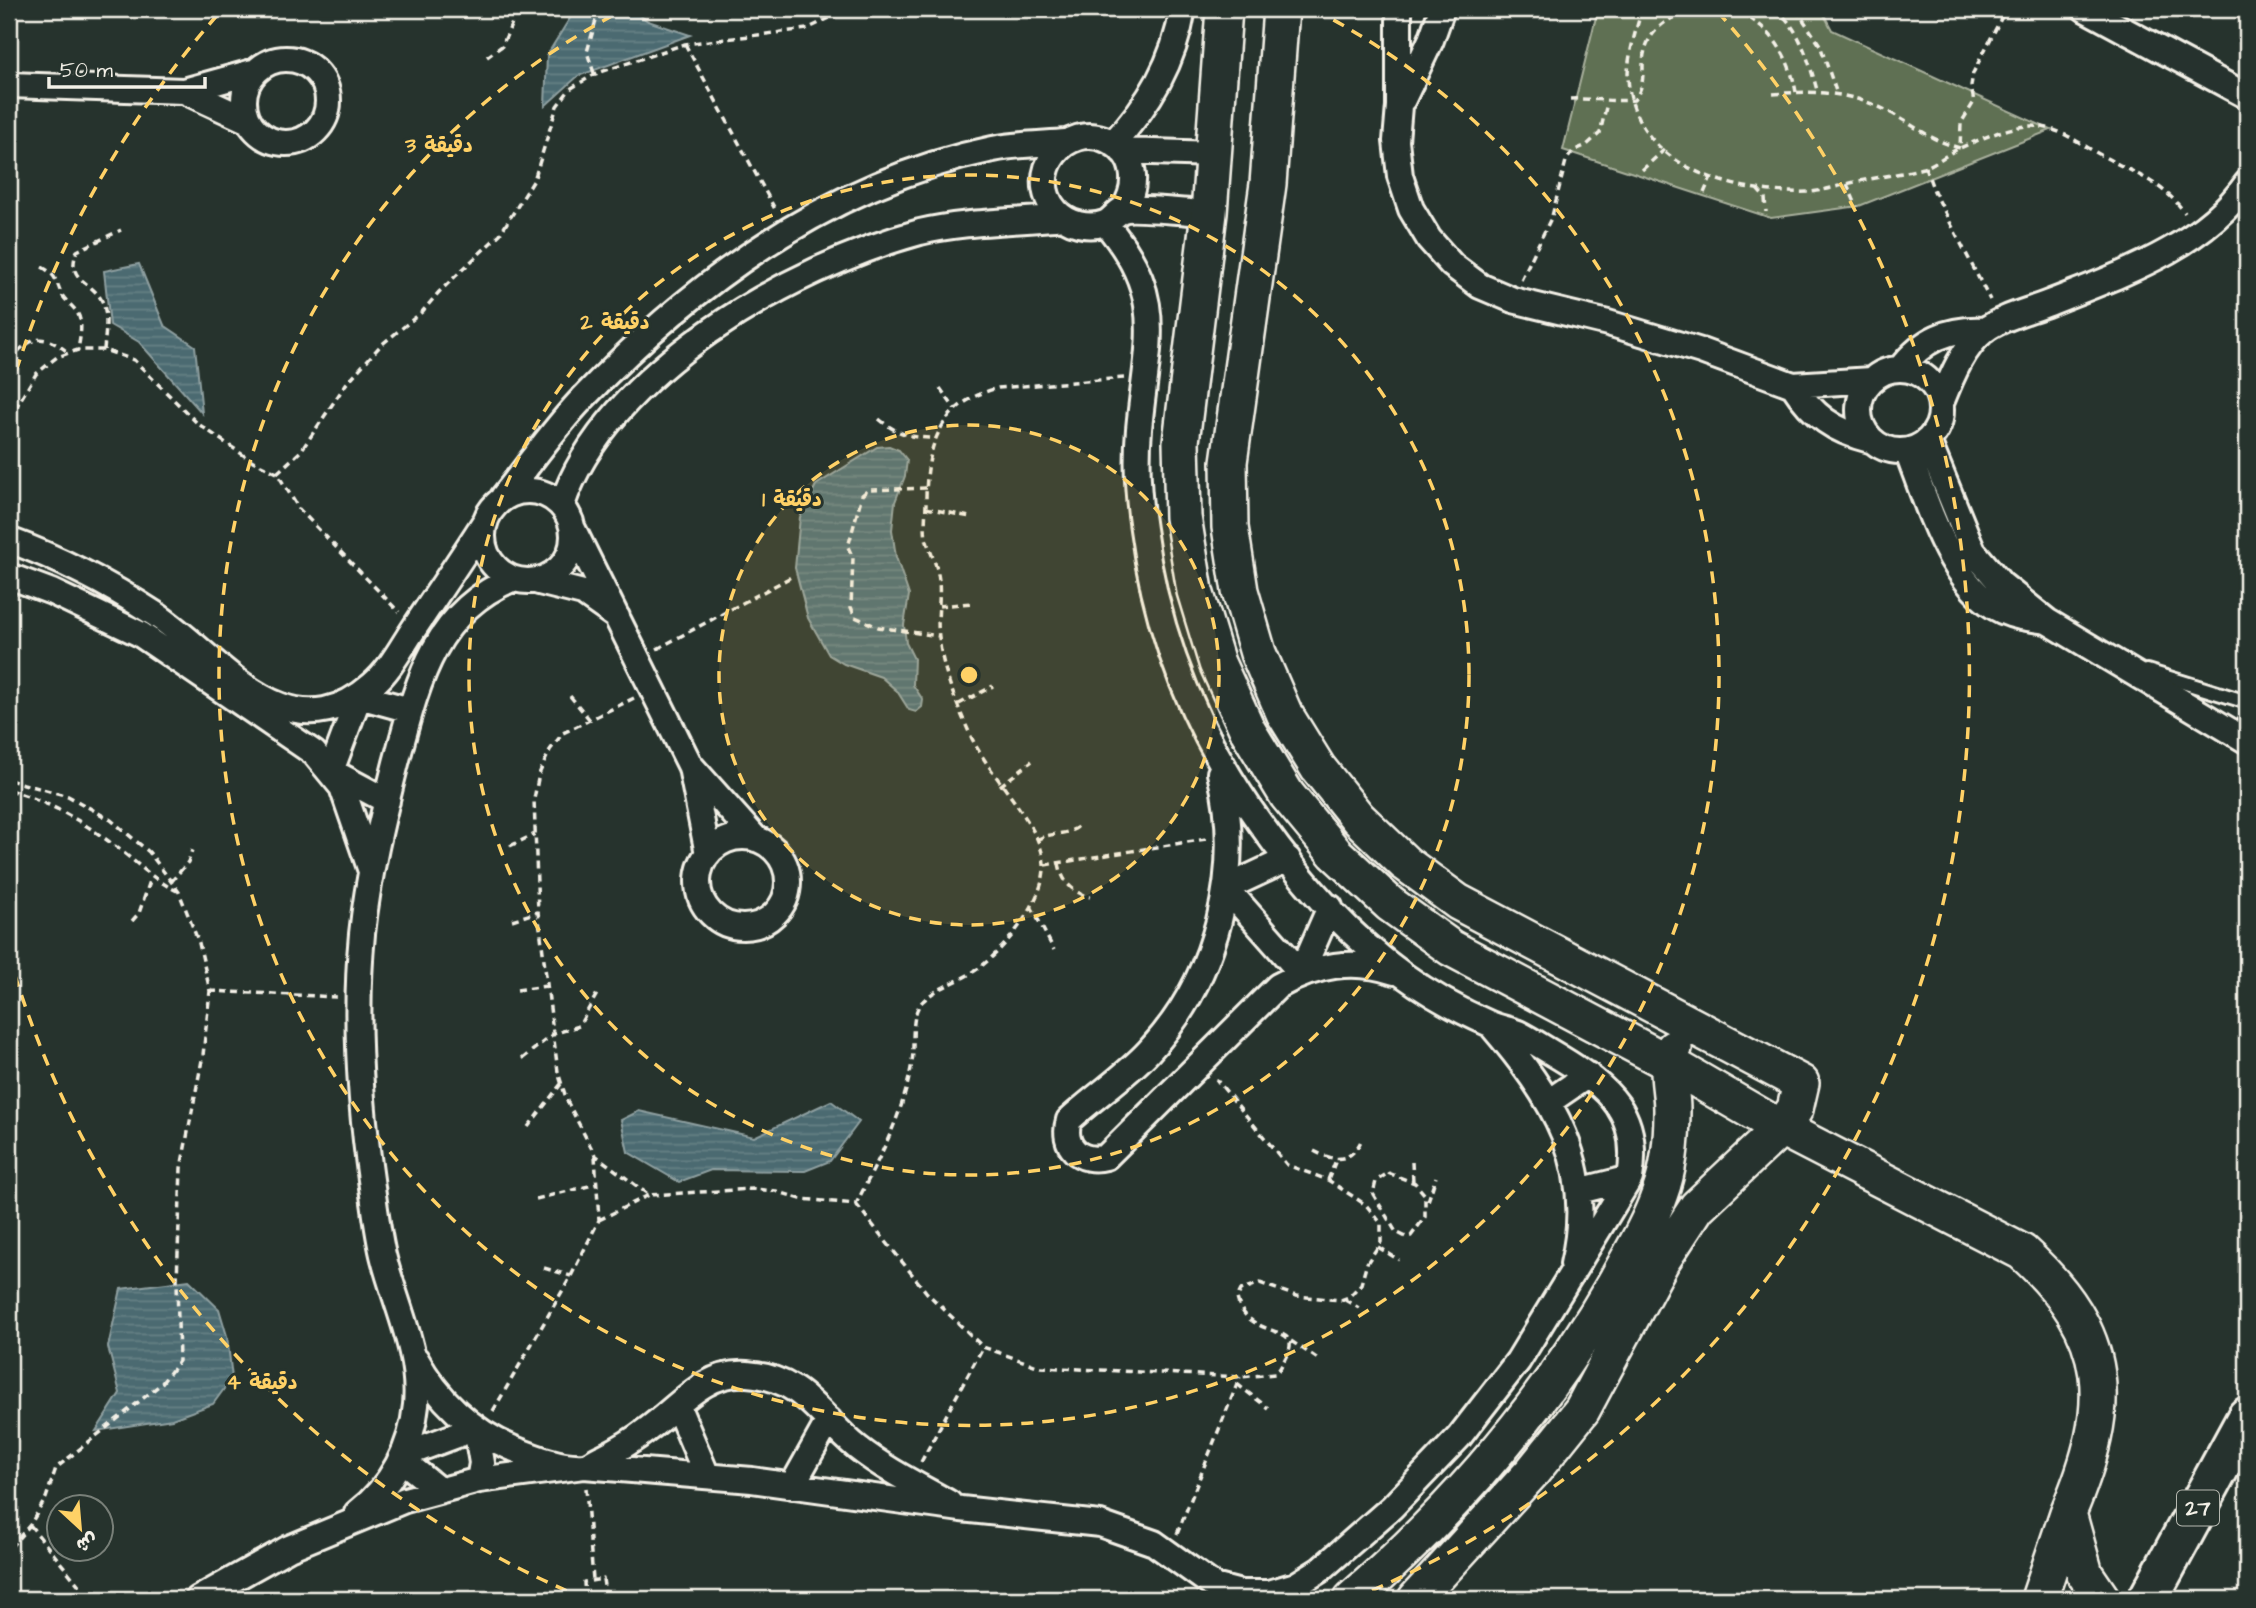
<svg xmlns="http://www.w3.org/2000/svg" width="2256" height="1608" viewBox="0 0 2256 1608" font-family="'Architects Daughter','Playpen Sans Arabic',sans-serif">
<defs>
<pattern id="water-rules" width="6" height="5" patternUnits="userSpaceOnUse" patternTransform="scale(1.75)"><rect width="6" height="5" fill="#4b6a71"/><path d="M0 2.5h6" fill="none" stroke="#668085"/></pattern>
</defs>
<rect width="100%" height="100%" fill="#26332d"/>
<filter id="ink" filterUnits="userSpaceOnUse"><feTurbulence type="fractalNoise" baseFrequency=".0143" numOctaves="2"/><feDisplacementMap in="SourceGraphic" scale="14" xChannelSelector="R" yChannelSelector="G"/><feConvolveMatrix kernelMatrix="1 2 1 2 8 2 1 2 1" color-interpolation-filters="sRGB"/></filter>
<g filter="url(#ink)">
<path fill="#5e7052" stroke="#a9b09d" stroke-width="2" d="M 1598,9 L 1821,9 L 1832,30 L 2051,130 L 1859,206 L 1771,218 L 1563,150 Z"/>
<path fill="url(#water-rules)" stroke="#8fa0a1" stroke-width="2" d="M 631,9 L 648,21 L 690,35 L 578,76 L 545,106 L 547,55 L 575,10 Z
M 139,264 L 164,325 L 195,346 L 202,413 L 139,342 L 110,325 L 104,271 Z
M 889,446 L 899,450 L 907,460 L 905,476 L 895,502 L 892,530 L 896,557 L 909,595 L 904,625 L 906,643 L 914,659 L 913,685 L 923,700 L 922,707 L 916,712 L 909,710 L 897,691 L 881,677 L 844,664 L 829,655 L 808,618 L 795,568 L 800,517 L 816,485 L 877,447 Z
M 831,1101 L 859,1122 L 830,1161 L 805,1171 L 711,1170 L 679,1182 L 628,1152 L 621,1120 L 639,1111 L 754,1137 Z
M 189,1280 L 219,1309 L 227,1336 L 232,1378 L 213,1404 L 172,1419 L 96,1431 L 120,1393 L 108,1347 L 121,1289 Z"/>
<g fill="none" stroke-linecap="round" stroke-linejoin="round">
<g stroke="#f4f1e8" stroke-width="18">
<path id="lane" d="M 2147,671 L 2247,702"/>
</g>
<g stroke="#f4f1e8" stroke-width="30">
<path id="street" d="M 1399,9 L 1399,106 L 1396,141 L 1400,176 L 1411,209 L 1429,239 L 1452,265 L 1480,286 L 1513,300 L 1608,323 L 1701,351 L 1793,385 L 1872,380
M 2085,9 L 2247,96
M244 101a42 42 0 1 1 84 0a42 42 0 1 1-84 0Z
M 9,85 L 184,91 L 256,71
M 184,91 L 249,121
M 1403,99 L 1431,40 L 1442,9
M 1113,143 C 1150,104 1174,62 1183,9
M 1122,151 L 1214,154
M 1123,210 C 1139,186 1137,155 1109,141 C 1066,119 1024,175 1056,211 C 1068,224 1088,229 1105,223 C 1112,220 1116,213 1122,210 C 1132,206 1194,213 1209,213
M1859 410a41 41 0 1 1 82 0a41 41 0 1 1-82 0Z
M 1900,369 C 1923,339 1948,328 1985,330
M 1793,385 C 1813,416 1834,431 1870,440
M 1941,403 C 1951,378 1963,347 1985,330 C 2002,317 2029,311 2049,303 C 2119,275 2202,248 2247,183
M 1928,441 L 1973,551 L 2001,584 L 2047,621 L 2247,741
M 1907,451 C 1927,502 1953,597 2010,614 C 2022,618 2035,619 2047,621
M483 536a45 45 0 1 1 90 0a45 45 0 1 1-90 0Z
M 503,497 C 529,465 554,428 583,398 C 695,281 831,182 993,149 C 1016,144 1042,144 1066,142
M 562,505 C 606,372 791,267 920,232 C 965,221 1017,222 1063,217
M 573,529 L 691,767 L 708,854
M 9,540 C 61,559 109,584 155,614 C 221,658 287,759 372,685 C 390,670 401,648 413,630 C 437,594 461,559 484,523
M 9,576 L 52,592 L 140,634 L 314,753 L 342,787 L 371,871
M 539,582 L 583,593 L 617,617
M 692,767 L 756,839
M 1220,773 C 1244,869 1217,978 1149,1051 C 1125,1077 1095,1096 1069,1120 C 1061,1146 1080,1164 1106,1157 L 1278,986 C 1316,965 1353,958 1395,972
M 387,801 L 331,771 L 359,696 L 410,710
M698 882a45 45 0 1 1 90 0a45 45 0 1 1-90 0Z
M 1288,859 L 1226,888 L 1301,973 L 1330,907
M 1491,1025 C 1552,1096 1597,1166 1573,1264
M 1550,1101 L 1588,1075
M 1579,1191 L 1630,1178
M 416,1359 C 437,1398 471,1431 512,1448 C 532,1456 561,1468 584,1466 C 590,1465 597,1459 603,1457 C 619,1449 634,1440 648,1429 C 679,1407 704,1371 747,1374 C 804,1378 819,1417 858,1448 C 886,1470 919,1486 949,1503
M 677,1405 L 707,1476
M 792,1486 L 829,1420
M 439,1490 L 413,1469 L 403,1455 L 476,1428 L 482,1463 L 479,1480
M 357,1513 C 391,1487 412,1447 416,1405 C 421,1354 395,1304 383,1255 C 378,1233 375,1210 372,1187 C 360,1104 354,1018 362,934 C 368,876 382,819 396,763 C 417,685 432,613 512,579
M 198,1599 L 289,1548 L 405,1500 L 479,1480 L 584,1466 L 752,1480 L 961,1509 L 1100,1524 L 1154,1543 L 1214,1586 L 1241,1593 L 1269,1593 L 1296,1585 L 1320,1570 L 1392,1507 L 1459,1437 L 1518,1361 L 1630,1178 C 1641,1114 1610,1088 1559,1057 C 1545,1049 1532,1040 1518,1033 C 1509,1029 1499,1028 1490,1024 C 1460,1011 1428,993 1402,974 C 1347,935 1299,878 1260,823 C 1197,735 1157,637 1143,529 C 1138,497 1136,462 1139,429 C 1147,342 1168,296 1105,223"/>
</g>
<g stroke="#f4f1e8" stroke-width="40">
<path id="secondary" d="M 1224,9 L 1209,213 L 1181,442 L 1183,517 L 1195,591 L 1217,663 L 1248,731 L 1287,795 L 1335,853 L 1390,904 L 1451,948 L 1667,1062 L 1781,1128 L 2022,1252 C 2114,1335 2114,1405 2068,1513
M 1281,9 L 1268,184 L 1229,462 L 1230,527 L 1240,591 L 1258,653 L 1284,713 L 1318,768 L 1358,818 L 1405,863 L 1458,902 L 1801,1083 L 1795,1109 L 1781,1128 L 1697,1207 L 1661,1262 L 1582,1410 L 1533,1471 L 1416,1599
M 1352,1599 C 1455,1509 1546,1403 1615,1283 C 1631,1254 1649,1225 1660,1193 C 1669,1169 1672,1135 1672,1110 C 1672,1087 1664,1068 1674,1048
M 2039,1599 L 2068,1513 L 2085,1574 L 2102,1599"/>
</g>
<g stroke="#f4f1e8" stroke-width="44">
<path id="primary" d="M 2148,1599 L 2247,1417"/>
</g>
<path stroke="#f4f1e8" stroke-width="3.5" stroke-dasharray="7 5" stroke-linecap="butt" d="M 593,9 L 596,20 L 587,52 L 594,73
M 1642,9 C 1636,30 1628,54 1628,76 C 1631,167 1735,195 1809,192 C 1824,191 1841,185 1855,182 C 1878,177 1901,174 1923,168 C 1936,164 1948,153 1960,148 C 1981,139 2008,126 2031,126 C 2057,126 2077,142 2099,154 C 2132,173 2161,180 2185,213
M 1727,9 C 1767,19 1789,53 1796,92
M 1775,9 C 1800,27 1809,62 1817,90
M 1796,9 L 1820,45 L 1837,94
M 1640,14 L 1650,9
M 685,44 L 776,211
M 487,57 L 502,46 L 518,9
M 1773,94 C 1818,90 1853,92 1893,114 C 1918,128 1932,141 1960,148 L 1961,123 L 1974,102 L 1971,86 L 1973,73 L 2006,9
M 1570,99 C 1592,98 1611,102 1634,100 C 1643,88 1643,80 1643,65 C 1643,31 1670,14 1700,9
M 1925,167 L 1934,191 L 1990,300
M 1642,170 L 1664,150
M 1847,184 L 1857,207
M 1757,189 L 1765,198 L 1766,212
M 1704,193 L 1710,179
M 42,267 C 55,274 56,280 61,293 C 64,300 72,305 76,311 C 84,321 80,337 78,350
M 1521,280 L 1552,216 L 1566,161 L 1573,151 L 1587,145 L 1600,133 L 1607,103
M 104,350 C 105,336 108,319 104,306 C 96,280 64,283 77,251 L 121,230
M 9,360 C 32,337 41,331 69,353
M 940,388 L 955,409
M 9,419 L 36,374 L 57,357 L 78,350 L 104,350 L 134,360 L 197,423 L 249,459 L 277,473 L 299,509 L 399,612
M 879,419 C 897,434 911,438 934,438
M 277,473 L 301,451 L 346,384 L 381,345 L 422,312 L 439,292 L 500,234 L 534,180 L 557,106 L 570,89 L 595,74 L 685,44 L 807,29 L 848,9
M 926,488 L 868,490 L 862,495 L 848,547 L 853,558 L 851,607 L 855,617 L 878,627 L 939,636
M 926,508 L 970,517
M 939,606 L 972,603
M 657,649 L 791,577
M 570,696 L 590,720
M 634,698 L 563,733 L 550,750 L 539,774 L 534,799 L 538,912 L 558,1072 L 567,1101 L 595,1155 L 649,1195 L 753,1189 L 776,1191 L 801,1199 L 856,1204 C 879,1158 904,1114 912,1062 C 915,1044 909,1014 923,1001 C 936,988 958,982 973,972 C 1002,954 1046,900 1044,864 C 1041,822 987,775 969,732 C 956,703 942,669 939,637 C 936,616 942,594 938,574 C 936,562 929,550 926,538 C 924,527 926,513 926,502 C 926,447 939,403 998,388 L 1124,378
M 959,704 L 993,686
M 9,780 L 68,796 L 111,820 L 149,852 L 179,892 L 199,943 L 210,991 L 203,1055 L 181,1168 L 177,1281 L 179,1361 L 161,1384 L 56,1468 L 46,1498 L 30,1525 L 9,1549
M 1000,786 L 1032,761
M 9,790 C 51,802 89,825 124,853 C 143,868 154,880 177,891
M 1037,840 C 1051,831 1067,837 1080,825
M 510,846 L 535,834
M 1059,863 C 1062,882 1072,892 1090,897
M 1045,865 L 1206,839
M 171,882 L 188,862 L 192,850
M 1031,906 L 1054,950
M 512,920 L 538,912
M 132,921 L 139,913 L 151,878
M 517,990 L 547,986
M 210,991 L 337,997
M 522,1059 L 553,1034 L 579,1026 L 598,992
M 528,1127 L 561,1084
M 1314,1151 C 1333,1161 1350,1164 1361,1141
M 1412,1162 L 1413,1182
M 1388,1173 L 1415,1183 L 1425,1195 L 1425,1217 L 1411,1236 L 1406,1237 L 1396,1232 L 1373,1194 L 1376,1181 Z
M 1328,1180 L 1336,1160
M 536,1199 L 597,1184
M 1428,1201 L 1436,1177
M 856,1204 L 927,1293 L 983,1347 L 1040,1367 L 1240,1377 L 1275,1374 C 1281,1369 1283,1362 1287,1355 C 1304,1322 1247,1341 1237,1298 L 1241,1290 L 1260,1283 L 1296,1296 L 1341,1300 L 1349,1297 L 1361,1284 L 1367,1263 L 1381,1242 L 1381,1223 L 1366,1205 L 1328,1180 L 1287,1165 L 1216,1079
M 599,1220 L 649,1195
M 1378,1247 L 1399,1260
M 544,1268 L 571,1276
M 1345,1300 L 1359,1308
M 1291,1341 L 1318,1359
M 1237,1384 L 1268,1408
M 493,1411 L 571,1276 L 599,1220 L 595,1156
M 921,1462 L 983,1347
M 586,1488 L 593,1580
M 30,1525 L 90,1599
M 1177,1534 L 1240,1377
M 585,1599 L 584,1582 L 603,1579 L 606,1599"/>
<use href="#lane" stroke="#26332d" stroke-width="12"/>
<use href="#street" stroke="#26332d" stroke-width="24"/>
<use href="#secondary" stroke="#26332d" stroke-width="35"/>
<use href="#primary" stroke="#26332d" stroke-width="38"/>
</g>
</g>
<circle cx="969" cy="675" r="250" fill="#ffd166" fill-opacity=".12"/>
<g fill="none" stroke="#ffd166" stroke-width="3.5" stroke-dasharray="12 9">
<circle cx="969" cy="675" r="250"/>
<circle cx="969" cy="675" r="500"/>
<path d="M1315 10A750 750 0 1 1 623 10"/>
<path d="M586 1599A1000 1000 0 0 1 10 959M10 391A1000 1000 0 0 1 220 12M1718 12A1000 1000 0 0 1 1352 1599"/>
</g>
<g text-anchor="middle" stroke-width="6" stroke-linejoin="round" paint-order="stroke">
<rect fill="#26332d" stroke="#b6b8b0" stroke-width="2" x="2177" y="1490.5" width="42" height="35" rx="5"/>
<g font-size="21" font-weight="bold" fill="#f4f1e8">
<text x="2198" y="1515">27</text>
</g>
</g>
<circle cx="969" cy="675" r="10" fill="#ffd166" stroke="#26332d" stroke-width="3.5"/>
<g font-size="21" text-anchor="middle" font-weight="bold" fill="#ffd166" stroke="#26332d" stroke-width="6" stroke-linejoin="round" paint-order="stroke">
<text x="439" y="152">3 دقيقة</text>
<text x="615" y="329">2 دقيقة</text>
<text x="792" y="506">1 دقيقة</text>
<text x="262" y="1389">4 دقيقة</text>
</g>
<rect width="2256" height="1608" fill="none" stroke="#26332d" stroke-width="35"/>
<rect x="18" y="18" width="2221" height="1573" fill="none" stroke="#f4f1e8" stroke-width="2.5" filter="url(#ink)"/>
<g transform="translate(80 1528) rotate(154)"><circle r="33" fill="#26332d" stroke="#787f78" stroke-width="2"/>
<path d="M0-5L12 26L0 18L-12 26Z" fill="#ffd166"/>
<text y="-10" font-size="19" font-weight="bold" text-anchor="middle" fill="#f4f1e8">ش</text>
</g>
<path d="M49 77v10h156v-10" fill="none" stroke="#f4f1e8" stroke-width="3.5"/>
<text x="60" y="77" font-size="21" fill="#f4f1e8" stroke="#26332d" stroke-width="5" paint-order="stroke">50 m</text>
</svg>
